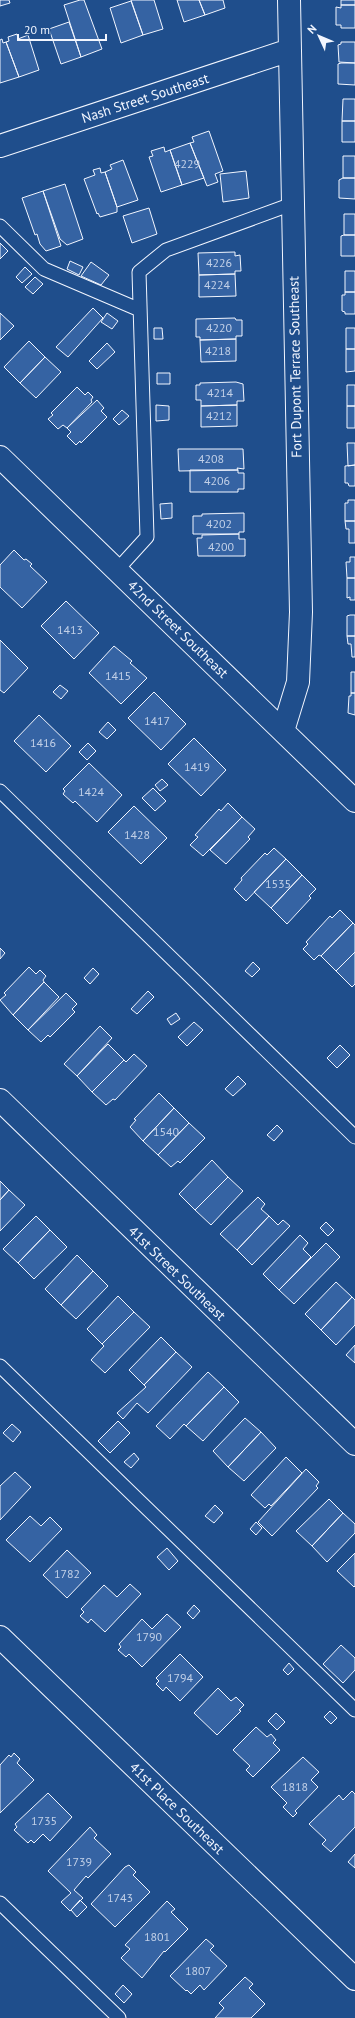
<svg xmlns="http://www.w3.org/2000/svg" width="355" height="2018" viewBox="0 0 355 2018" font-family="'PT Sans',sans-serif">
<rect width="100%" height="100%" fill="#1f4e8c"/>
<path fill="#3563a3" stroke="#f2f6ff" d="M 0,0 L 9,0 L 10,3 L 0,6 Z
M 80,0 L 84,0 L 102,49 L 81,57 L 64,5 Z
M 131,0 L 154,0 L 163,29 L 143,35 Z
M 177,0 L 199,0 L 205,15 L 184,22 Z
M 199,0 L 223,0 L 225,8 L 205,15 Z
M 341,0 L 355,0 L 355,5 L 341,5 Z
M 131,1 L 143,35 L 121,43 L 110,8 Z
M 341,5 L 355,5 L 355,28 L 341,28 L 341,25 L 336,25 L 336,7 L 341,8 Z
M 69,22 L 81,57 L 61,64 L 49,29 Z
M 17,34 L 18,39 L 28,35 L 39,70 L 19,77 L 6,42 L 9,41 L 8,37 Z
M 2,39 L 3,43 L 6,42 L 19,77 L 0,83 L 0,40 Z
M 341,42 L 355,42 L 355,63 L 339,62 L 338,45 L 341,44 Z
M 341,63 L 355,63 L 355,85 L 338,84 L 338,64 Z
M 343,99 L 355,99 L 355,121 L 342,121 Z
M 342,121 L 355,121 L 355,142 L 342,142 Z
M 209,131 L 223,171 L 215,174 L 218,182 L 207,186 L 190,143 L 194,142 L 192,137 Z
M 190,143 L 204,178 L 182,185 L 170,150 Z
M 164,147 L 165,152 L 170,150 L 182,185 L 161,192 L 149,157 L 153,156 L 151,151 Z
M 343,156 L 355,156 L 355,178 L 343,178 Z
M 123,160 L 138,200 L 117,207 L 105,172 L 112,169 L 110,165 Z
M 100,168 L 101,173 L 105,172 L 117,207 L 117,212 L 100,217 L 98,213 L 97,214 L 84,179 L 95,175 L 93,170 Z
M 246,171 L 249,198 L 223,202 L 220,174 Z
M 343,178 L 355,178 L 355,199 L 339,198 L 339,180 Z
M 65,184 L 83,239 L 67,245 L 60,239 L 43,191 Z
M 43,191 L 61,246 L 46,251 L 40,244 L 37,234 L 35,235 L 22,198 Z
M 149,208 L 157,234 L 132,243 L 123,216 Z
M 344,214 L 355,214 L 355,235 L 344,235 Z
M 344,235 L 355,235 L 355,256 L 341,256 L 341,236 Z
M 0,243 L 8,251 L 0,259 Z
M 235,252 L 235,256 L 240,255 L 241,271 L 235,271 L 235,274 L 199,275 L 198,253 Z
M 70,261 L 83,267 L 79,275 L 67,269 Z
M 91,262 L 109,275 L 101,285 L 81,276 Z
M 25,267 L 32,274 L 22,283 L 16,277 Z
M 345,271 L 355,271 L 355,292 L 345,292 Z
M 235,274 L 236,296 L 199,297 L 199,275 Z
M 35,277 L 43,284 L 33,294 L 25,287 Z
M 345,292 L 355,292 L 355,314 L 345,314 L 345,312 L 342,311 L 342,295 L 345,295 Z
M 93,308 L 103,318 L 68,357 L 56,347 Z
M 0,313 L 14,326 L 0,340 Z
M 107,313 L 118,321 L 112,329 L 101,322 Z
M 235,318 L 236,320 L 242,320 L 242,336 L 236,336 L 236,339 L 200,340 L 200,337 L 196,337 L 196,319 Z
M 154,328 L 162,328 L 163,339 L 154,339 Z
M 346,328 L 355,328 L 355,349 L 346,349 Z
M 236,339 L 236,361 L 201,362 L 200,340 Z
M 29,341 L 45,357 L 20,383 L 4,367 Z
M 107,343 L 115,352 L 97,369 L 89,361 Z
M 346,349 L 355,349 L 355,371 L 346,372 Z
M 45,357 L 61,372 L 36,398 L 20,383 Z
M 157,373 L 170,373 L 170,384 L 157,384 Z
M 236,382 L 243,384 L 244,401 L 237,401 L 237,405 L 201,406 L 201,400 L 196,400 L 196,385 L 200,385 L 200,383 Z
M 347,385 L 355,385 L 355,406 L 347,406 Z
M 77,387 L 85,395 L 88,392 L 93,397 L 91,400 L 92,402 L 67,428 L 63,425 L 58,429 L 48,419 L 53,415 L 51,413 Z
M 97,400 L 104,408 L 101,411 L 107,417 L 81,443 L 80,441 L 76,445 L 67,436 L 71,432 L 67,428 Z
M 156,405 L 169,406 L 169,420 L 156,421 Z
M 237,405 L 237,426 L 201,427 L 201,406 Z
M 347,406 L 355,406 L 355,428 L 347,428 Z
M 122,410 L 129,416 L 119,425 L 113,419 Z
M 347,443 L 355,443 L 355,465 L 348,466 Z
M 178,449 L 243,449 L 244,469 L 237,468 L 238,470 L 179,471 Z
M 355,465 L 355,486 L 349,486 L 348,483 L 345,483 L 345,466 Z
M 190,470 L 238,470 L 238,473 L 244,473 L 244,489 L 238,489 L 238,492 L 190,492 Z
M 348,500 L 355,500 L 355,521 L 345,521 L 345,503 L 348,503 Z
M 172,503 L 172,518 L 161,519 L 160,504 Z
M 244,513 L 244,532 L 239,532 L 239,534 L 193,534 L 193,516 L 202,516 L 202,514 Z
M 345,521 L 355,521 L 355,543 L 349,543 L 349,529 L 346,529 Z
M 239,534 L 239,539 L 245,539 L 245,556 L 198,556 L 197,538 L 202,538 L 202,535 Z
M 14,550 L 24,560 L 26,559 L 32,564 L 30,566 L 47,582 L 22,608 L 0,587 L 0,565 Z
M 350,557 L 355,557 L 355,578 L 347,578 L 346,562 L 350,562 Z
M 347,578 L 355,578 L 355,600 L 350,600 L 350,597 L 347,598 Z
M 66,601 L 99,633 L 74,659 L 41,626 Z
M 350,615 L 355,615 L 355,636 L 347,636 L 347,616 Z
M 347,636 L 355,636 L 355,657 L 352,657 L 351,644 L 348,644 Z
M 0,640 L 28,668 L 4,693 L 0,690 Z
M 114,646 L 132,661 L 130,663 L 147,678 L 121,704 L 89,673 Z
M 351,672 L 355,672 L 355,693 L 351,693 Z
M 60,685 L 68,691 L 61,699 L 53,692 Z
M 154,692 L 186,724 L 161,750 L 128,718 Z
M 351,693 L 355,693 L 355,715 L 348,713 L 349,696 L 351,696 Z
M 39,715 L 71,746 L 46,772 L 14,741 Z
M 108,722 L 116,730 L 107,739 L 99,732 Z
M 194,738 L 226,770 L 201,796 L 168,764 Z
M 88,743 L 96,751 L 87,760 L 79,752 Z
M 89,763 L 122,795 L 97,822 L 75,801 L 73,803 L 63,794 L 65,791 L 63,789 Z
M 162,779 L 168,785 L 160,791 L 155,785 Z
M 153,788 L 166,801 L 155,811 L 142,798 Z
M 228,803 L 242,817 L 203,856 L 190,845 L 198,837 L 195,835 L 219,809 L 221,811 Z
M 134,806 L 167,838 L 141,864 L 108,832 Z
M 242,817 L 255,829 L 248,837 L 250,839 L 226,864 L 210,850 Z
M 274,848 L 286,859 L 246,901 L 234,889 L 242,880 L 241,878 L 265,853 L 267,855 Z
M 286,859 L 302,875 L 271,908 L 254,892 Z
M 302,875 L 316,889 L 309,896 L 311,898 L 287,924 L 271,908 Z
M 340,910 L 353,923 L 321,956 L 319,955 L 314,960 L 303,949 L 308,944 L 306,942 L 330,916 L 332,918 Z
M 353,923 L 355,925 L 355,952 L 336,971 L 321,956 Z
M 0,948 L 5,953 L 0,959 Z
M 355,952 L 355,984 L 352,987 L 336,971 Z
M 253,962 L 260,969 L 252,977 L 245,971 Z
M 29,967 L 36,974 L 40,970 L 46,976 L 43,980 L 44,982 L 13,1015 L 0,1000 L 6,995 L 4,993 Z
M 93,968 L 99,974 L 90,984 L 84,978 Z
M 44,982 L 59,997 L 28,1030 L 13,1015 Z
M 148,991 L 154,997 L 137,1014 L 131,1009 Z
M 66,993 L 77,1004 L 72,1009 L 75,1012 L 50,1037 L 48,1035 L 41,1042 L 28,1030 Z
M 176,1013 L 180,1019 L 171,1025 L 167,1019 Z
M 194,1022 L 203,1030 L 187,1046 L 178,1037 Z
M 100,1026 L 112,1038 L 77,1076 L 64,1064 Z
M 108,1044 L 124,1060 L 92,1092 L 77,1076 Z
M 340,1045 L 350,1055 L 337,1068 L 327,1058 Z
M 134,1054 L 147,1066 L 115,1100 L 113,1099 L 106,1105 L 92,1092 L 124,1060 L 126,1062 Z
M 238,1076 L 246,1084 L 233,1096 L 225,1089 Z
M 159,1093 L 174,1108 L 143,1141 L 130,1127 L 136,1120 L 134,1119 Z
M 174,1108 L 189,1123 L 158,1155 L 143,1141 Z
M 189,1123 L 205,1138 L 180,1163 L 178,1161 L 171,1167 L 158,1155 Z
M 277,1125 L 283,1131 L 274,1141 L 267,1135 Z
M 212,1160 L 228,1177 L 195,1210 L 179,1194 Z
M 228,1177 L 243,1191 L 211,1225 L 195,1210 Z
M 0,1181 L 9,1190 L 0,1200 Z
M 9,1190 L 25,1205 L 0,1231 L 0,1200 Z
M 258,1197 L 265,1204 L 261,1209 L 269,1216 L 237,1250 L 220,1234 Z
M 36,1216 L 50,1230 L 18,1263 L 3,1249 Z
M 269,1216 L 278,1225 L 283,1220 L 290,1226 L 252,1265 L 237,1250 Z
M 326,1222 L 334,1230 L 328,1236 L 320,1228 Z
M 50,1230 L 67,1247 L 34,1279 L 18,1263 Z
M 300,1235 L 308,1243 L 303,1249 L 311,1257 L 279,1290 L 263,1274 Z
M 326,1243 L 340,1257 L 294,1304 L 279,1290 Z
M 77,1255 L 93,1271 L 61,1305 L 45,1289 Z
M 93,1271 L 108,1286 L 76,1319 L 61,1305 Z
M 336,1282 L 352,1297 L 321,1330 L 305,1314 Z
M 118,1296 L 134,1312 L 102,1344 L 87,1329 Z
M 352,1297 L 355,1300 L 355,1325 L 336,1345 L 321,1330 Z
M 134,1312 L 150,1327 L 105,1373 L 91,1360 L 104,1346 L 102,1344 Z
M 161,1337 L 176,1352 L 144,1385 L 129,1370 Z
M 355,1345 L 355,1363 L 346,1355 Z
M 176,1352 L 192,1367 L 148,1413 L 137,1403 L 123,1419 L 117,1413 L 146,1387 L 144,1385 Z
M 208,1372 L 224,1387 L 186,1426 L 184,1424 L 170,1439 L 156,1426 Z
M 224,1387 L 239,1402 L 203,1441 L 186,1426 Z
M 245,1418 L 261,1432 L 228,1467 L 213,1451 Z
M 118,1421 L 130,1433 L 110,1453 L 98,1441 Z
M 12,1424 L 21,1432 L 13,1442 L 3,1433 Z
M 261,1432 L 276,1448 L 244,1481 L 228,1467 Z
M 134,1453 L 139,1459 L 131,1468 L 124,1462 Z
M 286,1457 L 302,1473 L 271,1506 L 269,1504 L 265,1508 L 251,1495 Z
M 306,1469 L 319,1482 L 316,1486 L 318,1488 L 272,1536 L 258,1522 Z
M 15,1472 L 31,1487 L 0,1520 L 0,1486 Z
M 329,1499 L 343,1513 L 312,1546 L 296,1531 Z
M 215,1505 L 223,1513 L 214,1523 L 205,1516 Z
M 343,1513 L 355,1524 L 355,1533 L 327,1562 L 312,1546 Z
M 30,1516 L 41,1526 L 50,1517 L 62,1529 L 30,1562 L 6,1540 Z
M 256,1522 L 262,1528 L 256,1535 L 250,1529 Z
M 167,1548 L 178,1561 L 169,1570 L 157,1557 Z
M 67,1550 L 91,1573 L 67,1598 L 43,1575 Z
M 355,1553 L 355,1586 L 354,1587 L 337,1571 Z
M 130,1584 L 141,1594 L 105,1632 L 91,1619 L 88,1623 L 80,1616 L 84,1612 L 81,1609 L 104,1585 L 117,1597 Z
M 194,1605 L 200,1611 L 193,1619 L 187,1613 Z
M 167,1614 L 181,1627 L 142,1667 L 129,1654 L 126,1657 L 118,1650 L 121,1647 L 119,1644 L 142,1619 L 152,1629 Z
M 341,1645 L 355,1658 L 355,1670 L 343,1683 L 323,1664 Z
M 180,1654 L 203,1677 L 180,1701 L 166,1687 L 163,1691 L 156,1684 L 159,1681 L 156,1678 Z
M 289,1663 L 294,1669 L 288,1675 L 283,1670 Z
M 218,1688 L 231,1701 L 236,1697 L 244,1705 L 239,1710 L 241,1711 L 217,1735 L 194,1713 Z
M 330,1711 L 337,1718 L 331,1724 L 324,1717 Z
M 276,1713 L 285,1722 L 277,1730 L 268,1721 Z
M 256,1727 L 267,1737 L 271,1734 L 276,1740 L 273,1743 L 280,1750 L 253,1777 L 246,1770 L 250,1766 L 233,1750 Z
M 14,1753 L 20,1759 L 17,1763 L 34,1780 L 0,1813 L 0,1765 L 9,1755 L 11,1757 Z
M 303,1757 L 319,1772 L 311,1780 L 318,1787 L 295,1811 L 297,1813 L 293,1817 L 283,1807 L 287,1803 L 271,1787 Z
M 352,1791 L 355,1794 L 355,1827 L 331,1852 L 322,1844 L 326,1840 L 309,1824 L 339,1795 L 343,1800 Z
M 48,1793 L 72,1817 L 50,1841 L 43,1834 L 34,1843 L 31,1840 L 28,1843 L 14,1830 L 17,1827 L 15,1824 Z
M 90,1827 L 97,1835 L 94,1838 L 111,1854 L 88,1878 L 86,1876 L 74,1890 L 83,1898 L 70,1911 L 61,1902 L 71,1893 L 48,1871 Z
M 355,1854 L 355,1868 L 348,1862 Z
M 129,1865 L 136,1872 L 133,1875 L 150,1892 L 115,1927 L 91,1904 L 125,1867 Z
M 80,1900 L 87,1907 L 77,1917 L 71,1910 Z
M 167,1901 L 175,1909 L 171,1912 L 188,1929 L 165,1952 L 164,1951 L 142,1978 L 121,1958 L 130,1949 L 125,1945 Z
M 206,1939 L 214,1946 L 210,1950 L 227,1966 L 204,1990 L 200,1985 L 191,1994 L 187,1990 L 186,1991 L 170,1976 Z
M 245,1977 L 253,1984 L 249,1988 L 265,2004 L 251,2018 L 215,2018 L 224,2008 L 219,2003 Z
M 123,1985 L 132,1994 L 124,2003 L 115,1994 Z"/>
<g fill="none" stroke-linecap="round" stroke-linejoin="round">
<g stroke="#f2f6ff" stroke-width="15">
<path id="service" d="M 0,226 L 44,269 L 140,310
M 117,570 L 147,537 L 139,272 L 166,250 L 292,204
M 0,791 L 355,1137
M 0,1366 L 355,1710
M 0,1903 L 119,2018"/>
</g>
<g stroke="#f2f6ff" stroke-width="24">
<path id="minor" d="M 0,146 L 290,50
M 0,457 L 355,801
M 283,731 L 298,682 L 301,612 L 289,0
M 0,1100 L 355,1444
M 0,1637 L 355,1979"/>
</g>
<use href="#service" stroke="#1f4e8c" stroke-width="13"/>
<use href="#minor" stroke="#1f4e8c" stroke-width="22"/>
</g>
<g text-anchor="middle" stroke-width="3" stroke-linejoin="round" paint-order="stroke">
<g font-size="12" fill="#c3d1e8">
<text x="187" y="168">4229</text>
<text x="219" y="267">4226</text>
<text x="217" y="289">4224</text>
<text x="219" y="332">4220</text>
<text x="218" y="355">4218</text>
<text x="220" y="397">4214</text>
<text x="219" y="420">4212</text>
<text x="211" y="463">4208</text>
<text x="217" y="485">4206</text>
<text x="219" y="528">4202</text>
<text x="221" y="551">4200</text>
<text x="70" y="634">1413</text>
<text x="118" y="680">1415</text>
<text x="157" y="725">1417</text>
<text x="43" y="747">1416</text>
<text x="197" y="771">1419</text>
<text x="91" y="796">1424</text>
<text x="137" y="839">1428</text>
<text x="278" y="888">1535</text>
<text x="166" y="1136">1540</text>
<text x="67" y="1578">1782</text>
<text x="149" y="1641">1790</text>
<text x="180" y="1682">1794</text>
<text x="295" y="1791">1818</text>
<text x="44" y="1825">1735</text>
<text x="79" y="1866">1739</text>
<text x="120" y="1902">1743</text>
<text x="157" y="1941">1801</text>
<text x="198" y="1975">1807</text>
</g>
<g font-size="14" fill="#f2f6ff" stroke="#1f4e8c">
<text transform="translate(145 98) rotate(-18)" y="5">Nash Street Southeast</text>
<text transform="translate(295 367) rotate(-91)" y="5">Fort Dupont Terrace Southeast</text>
<text transform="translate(178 629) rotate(44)" y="5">42nd Street Southeast</text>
<text transform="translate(177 1273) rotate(44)" y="5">41st Street Southeast</text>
<text transform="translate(177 1808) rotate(44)" y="5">41st Place Southeast</text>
</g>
</g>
<g transform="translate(319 36) rotate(314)" stroke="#1f4e8c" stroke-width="3" paint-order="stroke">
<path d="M0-3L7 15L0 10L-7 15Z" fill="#f2f6ff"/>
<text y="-6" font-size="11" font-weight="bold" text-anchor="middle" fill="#f2f6ff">N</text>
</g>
<path d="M18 34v6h88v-6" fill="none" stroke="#f2f6ff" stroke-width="2"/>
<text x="24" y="34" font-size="12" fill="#f2f6ff" stroke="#1f4e8c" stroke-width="3" paint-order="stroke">20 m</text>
</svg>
